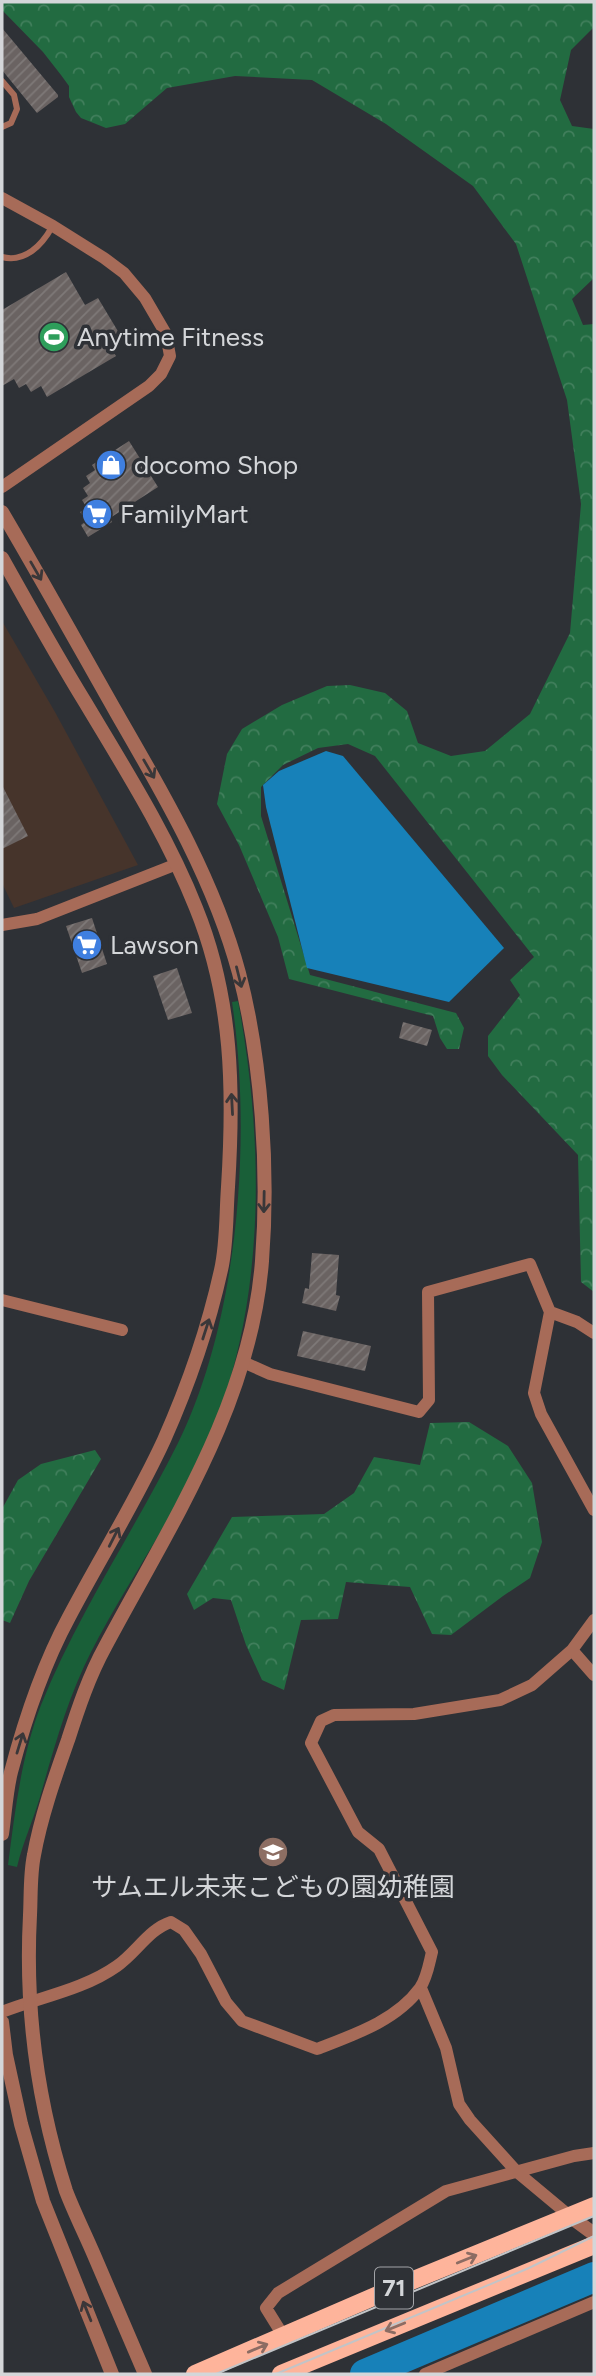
<svg xmlns="http://www.w3.org/2000/svg" width="596" height="2376" viewBox="0 0 596 2376" font-family="Figtree,'Noto Sans JP',sans-serif">
<defs>
<pattern id="forest-crowns" width="20" height="18" patternUnits="userSpaceOnUse" patternTransform="scale(1.75)"><rect width="20" height="18" fill="#226b41"/><path d="M2 6a3 3 0 1 1 6 0M12 15a3 3 0 1 1 6 0" fill="none" stroke="#417f5c"/></pattern>
<pattern id="building-hatch" width="6" height="6" patternUnits="userSpaceOnUse" patternTransform="scale(1.75)"><rect width="6" height="6" fill="#6a6362"/><path d="M-1 1l2-2M0 6l6-6M5 7l2-2" fill="none" stroke="#7e7978"/></pattern>
</defs>
<rect width="100%" height="100%" fill="#2e3136"/>
<path fill="#46342b" d="M 2,621 L 55,712 L 138,865 L 14,908 L 2,883 Z"/>
<path fill="#195f38" d="M 238,1001 C 263,1136 266,1283 219,1414 C 188,1499 132,1572 91,1652 C 68,1697 54,1748 40,1797 C 33,1821 23,1842 17,1867 L 8,1865 C 15,1811 21,1757 41,1705 C 78,1613 134,1531 178,1443 C 239,1319 252,1137 232,1002 Z"/>
<path fill="url(#forest-crowns)" d="M 2,2 L 594,2 L 594,27 L 571,50 L 560,100 L 572,126 L 594,129 L 594,278 L 572,299 L 583,325 L 594,324 L 594,1292 L 581,1282 L 578,1155 L 502,1075 L 488,1056 L 488,1036 L 520,995 L 510,980 L 534,957 L 375,756 L 348,744 L 318,748 L 283,765 L 261,787 L 261,816 L 310,975 L 456,1013 L 464,1028 L 459,1049 L 447,1049 L 440,1038 L 433,1016 L 289,979 L 278,937 L 239,845 L 217,804 L 227,754 L 242,729 L 282,705 L 327,686 L 350,685 L 385,693 L 407,711 L 418,743 L 451,756 L 485,751 L 530,714 L 570,633 L 581,504 L 567,400 L 516,244 L 473,186 L 386,124 L 312,80 L 235,76 L 167,88 L 125,124 L 106,128 L 81,118 L 76,112 L 69,97 L 69,86 L 61,75 L 43,52 L 2,10 Z
M 469,1422 L 508,1446 L 532,1483 L 542,1542 L 530,1578 L 503,1596 L 451,1635 L 432,1634 L 410,1587 L 346,1582 L 338,1619 L 301,1620 L 284,1690 L 262,1680 L 246,1645 L 231,1600 L 213,1598 L 194,1610 L 187,1594 L 232,1517 L 324,1514 L 354,1493 L 374,1457 L 420,1465 L 430,1423 Z
M 95,1450 L 101,1459 L 29,1581 L 10,1623 L 2,1620 L 2,1509 L 18,1480 L 41,1464 Z"/>
<path fill="#1781b9" d="M 326,751 L 343,756 L 504,948 L 449,1002 L 307,968 L 266,807 L 263,785 L 279,771 Z"/>
<g fill="none" stroke-linecap="round" stroke-linejoin="round">
<path stroke="#1781b9" stroke-width="30" d="M 365,2374 L 594,2277"/>
</g>
<path fill="url(#building-hatch)" d="M 2,28 L 58,95 L 58,97 L 37,113 L 2,70 Z
M 66,272 L 85,305 L 98,298 L 122,338 L 109,345 L 116,356 L 47,397 L 41,386 L 31,392 L 26,384 L 19,388 L 14,379 L 2,386 L 2,310 Z
M 129,441 L 158,487 L 110,518 L 112,522 L 88,537 L 81,525 L 86,521 L 80,512 L 87,508 L 82,500 L 88,496 L 83,488 L 90,483 L 86,476 L 95,470 L 92,465 Z
M 2,785 L 28,836 L 2,849 Z
M 92,918 L 107,964 L 82,973 L 66,926 Z
M 177,968 L 192,1013 L 168,1020 L 153,976 Z
M 403,1022 L 432,1030 L 427,1046 L 399,1038 Z
M 312,1253 L 339,1255 L 336,1295 L 340,1296 L 336,1311 L 302,1303 L 305,1288 L 309,1289 Z
M 303,1331 L 371,1346 L 365,1371 L 297,1356 Z"/>
<g fill="none" stroke-linecap="round" stroke-linejoin="round">
<path stroke="#a76b58" stroke-width="6" d="M 2,81 L 14,95 L 17,109 L 11,123 L 2,127
M 2,257 C 25,263 42,245 52,227"/>
<path stroke="#a76b58" stroke-width="12" d="M 2,198 L 53,226 L 104,258 L 124,273 L 145,298 L 166,334 L 170,356 L 161,374 L 149,386 L 2,487
M 2,925 L 37,919 L 177,864
M 2,1300 L 122,1330
M 550,1312 L 534,1393 L 541,1414 L 594,1510
M 243,1362 L 270,1374 L 419,1412 L 429,1400 L 428,1292 L 530,1264 L 550,1312 L 577,1322 L 594,1333
M 572,1650 L 594,1675
M 421,1988 L 446,2048 L 459,2104 L 470,2120 L 517,2172 L 571,2217
M 2,2012 C 40,1997 83,1990 117,1966 C 136,1953 149,1929 171,1922 L 184,1930 L 201,1954 L 226,2002 L 242,2021 L 317,2049 C 353,2035 396,2021 420,1988 C 427,1978 429,1964 432,1952 L 379,1849 L 358,1832 L 311,1743 L 321,1721 L 334,1715 L 414,1714 L 500,1700 L 532,1685 L 572,1650 L 594,1620
M 284,2337 L 266,2308 L 278,2293 L 446,2191 L 574,2156 L 594,2153
M 425,2374 L 594,2302"/>
<path stroke="#a76b58" stroke-width="14" d="M 2,512 C 41,578 78,645 116,712 C 164,795 214,880 239,973 C 262,1061 269,1171 262,1261 C 251,1404 170,1525 105,1647 C 89,1676 78,1709 68,1740 C 55,1777 41,1816 34,1855 C 30,1874 31,1895 30,1915 C 25,2008 37,2101 66,2191 C 74,2212 85,2234 94,2255 C 111,2295 128,2334 145,2374
M 2,558 C 29,606 56,655 85,702 C 125,769 167,835 196,908 C 233,999 234,1092 228,1187 C 226,1214 227,1244 221,1270 C 208,1329 188,1386 164,1440 C 136,1501 100,1558 69,1617 C 43,1665 25,1719 11,1772 C 6,1792 5,1813 2,1834
M 2,2022 L 6,2055 L 21,2124 L 43,2201 L 112,2374
M 571,2217 L 594,2234"/>
<path stroke="#feb49b" stroke-width="18" d="M 195,2374 L 394,2288 L 594,2206
M 281,2374 L 594,2245"/>
<path stroke="#c2c4c7" stroke-width="2" d="M 216,2374 L 594,2216
M 276,2374 L 529,2268 L 594,2236"/>
</g>
<defs><path id="oneway-shaft" d="M-6 0H5M1.5-3L5.5 0L1.5 3" fill="none" stroke-width="1.6" stroke-linecap="round" stroke-linejoin="round" transform="scale(1.75)"/></defs>
<g stroke="#3a3739">
<use href="#oneway-shaft" transform="translate(36 571) rotate(60)"/>
<use href="#oneway-shaft" transform="translate(149 769) rotate(60)"/>
<use href="#oneway-shaft" transform="translate(239 977) rotate(76)"/>
<use href="#oneway-shaft" transform="translate(232 1104) rotate(-93)"/>
<use href="#oneway-shaft" transform="translate(264 1202) rotate(91)"/>
<use href="#oneway-shaft" transform="translate(206 1329) rotate(-72)"/>
<use href="#oneway-shaft" transform="translate(114 1537) rotate(-63)"/>
<use href="#oneway-shaft" transform="translate(20 1743) rotate(-73)"/>
<use href="#oneway-shaft" transform="translate(87 2311) rotate(-112)"/>
</g>
<g stroke="#8c6c63">
<use href="#oneway-shaft" transform="translate(467 2259) rotate(-22)"/>
<use href="#oneway-shaft" transform="translate(395 2327) rotate(158)"/>
<use href="#oneway-shaft" transform="translate(258 2348) rotate(-23)"/>
</g>
<defs>
<g id="stadium-disc" transform="scale(1.575)"><circle r="9.5" fill="#2e9e5b" stroke="#2e3136"/><path d="M0-5a6.5 5 0 1 0 0 10a6.5 5 0 1 0 0-10ZM-3.5-1.8h7v3.6h-7Z" fill="#fff"/></g>
<g id="shop-disc" transform="scale(1.575)"><circle r="9.5" fill="#3f7fe0" stroke="#2e3136"/><path d="M-5-2.5h2.3a2.7 3.5 0 0 1 5.4 0H5L5.5 6h-11ZM-1.5-2.5h3a1.5 2.3 0 0 0-3 0Z" fill="#fff"/></g>
<g id="supermarket-disc" transform="scale(1.575)"><circle r="9.5" fill="#3f7fe0" stroke="#2e3136"/><path d="M-6-5.5h2.5l.6 2H6L4.5 2H-2.5L-4.4-4H-6ZM-1.5 3.2a1.3 1.3 0 1 0 .1 0ZM3 3.2a1.3 1.3 0 1 0 .1 0Z" fill="#fff"/></g>
<g id="school-disc" transform="scale(1.575)"><circle r="9.5" fill="#8d6e63" stroke="#2e3136"/><path d="M0-5L7-2L0 1L-7-2ZM-4 1L0 2.5L4 1V4Q0 6-4 4Z" fill="#fff"/></g>
</defs>
<g fill-rule="evenodd">
<use href="#stadium-disc" x="54" y="337"/>
<use href="#shop-disc" x="111" y="465"/>
<use href="#supermarket-disc" x="97" y="514"/>
<use href="#supermarket-disc" x="87" y="945"/>
<use href="#school-disc" x="273" y="1852"/>
</g>
<g text-anchor="middle" stroke-width="7" stroke-linejoin="round" paint-order="stroke">
<rect fill="#2e3136" stroke="#a2a4a8" stroke-width="2" x="375" y="2267.5" width="38" height="41" rx="5"/>
<g font-size="24" font-weight="bold" fill="#d4d6d9">
<text x="394" y="2296">71</text>
</g>
<g font-size="26" fill="#d4d6d9" stroke="#2e3136" text-anchor="start">
<text x="77" y="346">Anytime Fitness</text>
<text x="134" y="474">docomo Shop</text>
<text x="120" y="523">FamilyMart</text>
<text x="110" y="954">Lawson</text>
<text x="273" y="1896" text-anchor="middle">サムエル未来こどもの園幼稚園</text>
</g>
</g>
<rect width="596" height="2376" fill="none" stroke="#d4d6d9" stroke-width="7"/>
</svg>
